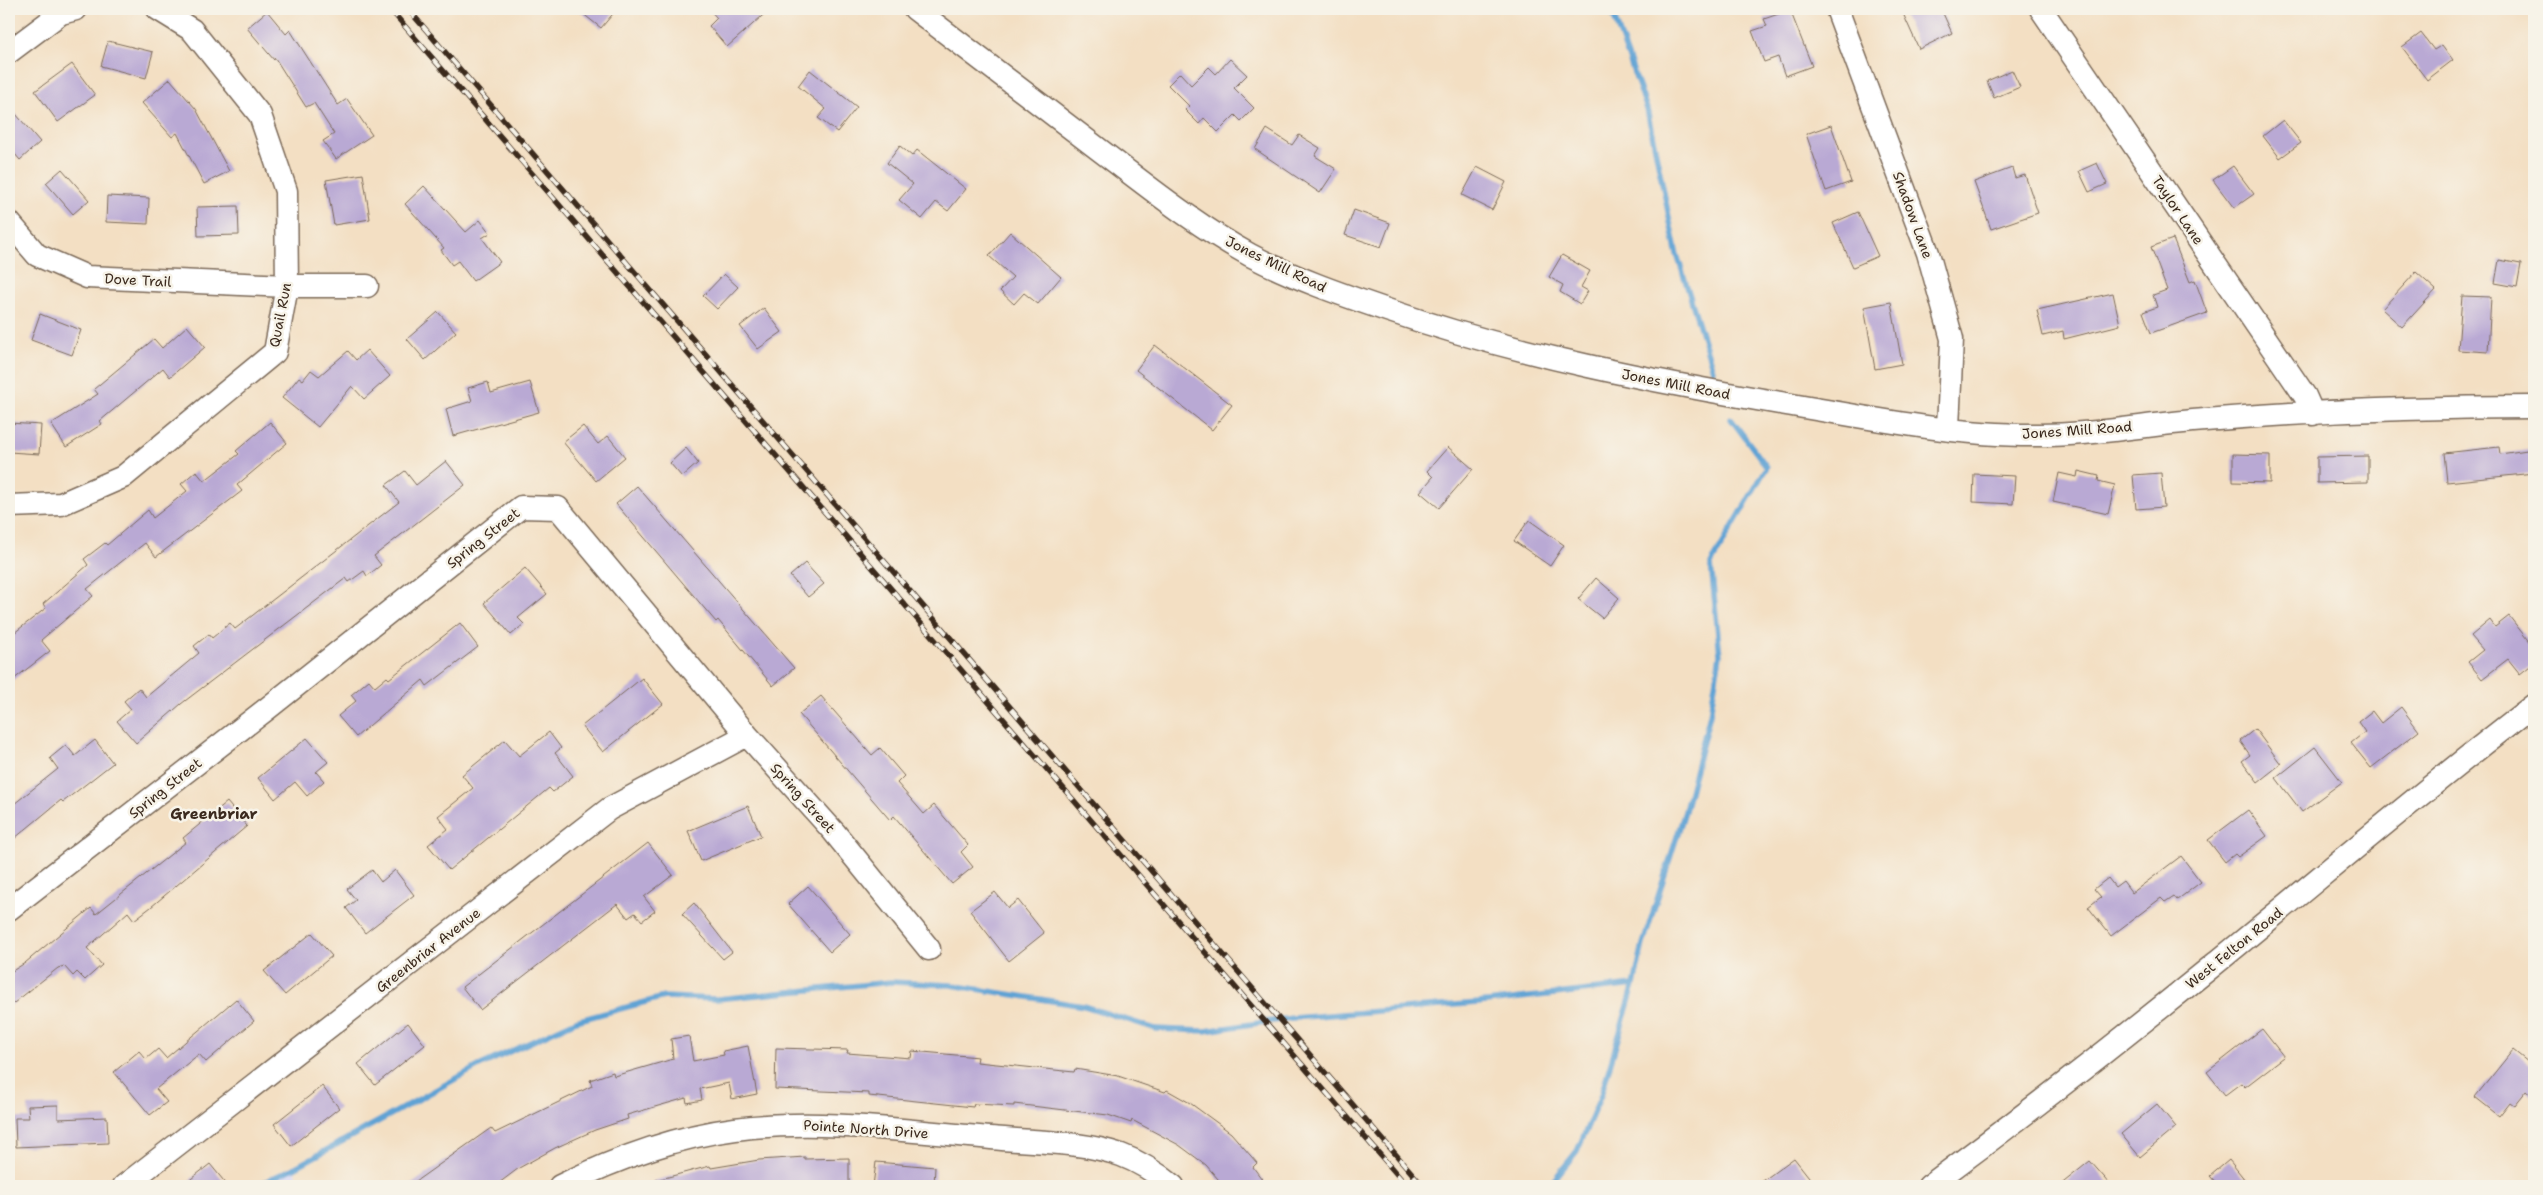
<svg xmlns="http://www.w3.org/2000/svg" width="2543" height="1195" viewBox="0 0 2543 1195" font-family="'Shantell Sans',sans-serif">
<rect width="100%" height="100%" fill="#f7f3e8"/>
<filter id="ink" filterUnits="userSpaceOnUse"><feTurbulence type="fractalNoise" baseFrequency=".02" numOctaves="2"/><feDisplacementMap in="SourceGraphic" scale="10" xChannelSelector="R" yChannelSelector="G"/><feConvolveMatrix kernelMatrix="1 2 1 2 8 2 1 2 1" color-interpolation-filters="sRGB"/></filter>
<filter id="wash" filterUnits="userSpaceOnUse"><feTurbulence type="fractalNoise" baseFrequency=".0096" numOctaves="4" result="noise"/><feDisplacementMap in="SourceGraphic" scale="20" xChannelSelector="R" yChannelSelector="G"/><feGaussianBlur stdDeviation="1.12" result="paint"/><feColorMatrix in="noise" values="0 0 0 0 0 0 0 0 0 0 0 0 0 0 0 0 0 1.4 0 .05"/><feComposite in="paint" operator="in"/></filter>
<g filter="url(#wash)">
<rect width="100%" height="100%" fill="#f3dfc3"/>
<path fill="#d6d7f8" d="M 294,1168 L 301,1186 L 260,1186 Z"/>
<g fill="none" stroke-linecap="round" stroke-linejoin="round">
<path stroke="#60a3d4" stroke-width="5.5" d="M 1611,9 L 1647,109 L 1676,251 L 1713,370
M 256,1186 L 294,1168 L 479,1066 L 576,1021 L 664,997 L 717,999 L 891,982 L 951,985 L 1084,1006 L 1156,1029 L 1205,1031 L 1292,1018 L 1478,1003 L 1634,985
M 1549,1186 L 1577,1151 L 1601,1095 L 1634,985 L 1643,944 L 1685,811 L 1710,714 L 1720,655 L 1711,564 L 1767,467 L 1731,419"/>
</g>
<g id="blocks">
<path fill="#b9a9d4" d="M 577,9 L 617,9 L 601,28 Z
M 709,9 L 770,9 L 727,47 L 709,26 L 717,18 Z
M 1901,9 L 1941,9 L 1952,33 L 1919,49 Z
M 1790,10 L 1812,66 L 1785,76 L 1778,57 L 1764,62 L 1752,31 L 1767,26 L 1764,19 Z
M 267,11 L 286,34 L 290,30 L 338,105 L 347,99 L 372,135 L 336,159 L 323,141 L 334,134 L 314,103 L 306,107 L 275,58 L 274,60 L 247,28 Z
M 2421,33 L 2434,50 L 2442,45 L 2453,60 L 2427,80 L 2402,47 Z
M 108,41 L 153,52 L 146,78 L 101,66 Z
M 1230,59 L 1247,75 L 1234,88 L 1254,108 L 1241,121 L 1235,115 L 1218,132 L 1204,118 L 1199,124 L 1185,110 L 1189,106 L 1168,85 L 1180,73 L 1191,85 L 1209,67 L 1216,74 Z
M 72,64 L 95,95 L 58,122 L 35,91 Z
M 810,70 L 857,107 L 837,132 L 818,118 L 826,109 L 798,86 Z
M 2012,70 L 2020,87 L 1994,98 L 1987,81 Z
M 170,79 L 196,109 L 229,171 L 204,184 L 177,133 L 172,137 L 142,103 Z
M 9,106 L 40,142 L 20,160 L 9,147 Z
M 2283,120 L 2301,143 L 2280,158 L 2263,136 Z
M 1831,125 L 1851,182 L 1826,191 L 1806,134 Z
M 1267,129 L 1292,145 L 1299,135 L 1320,148 L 1315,156 L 1336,169 L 1320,193 L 1255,149 Z
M 900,146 L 912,156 L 917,150 L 966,189 L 948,211 L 936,202 L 922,219 L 899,200 L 913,184 L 887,163 Z
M 2097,163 L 2107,184 L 2089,192 L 2079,171 Z
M 2233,166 L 2254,194 L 2234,208 L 2213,180 Z
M 1477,167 L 1506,182 L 1492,210 L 1462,195 Z
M 2012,168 L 2015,178 L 2025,175 L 2038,213 L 1991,229 L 1974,182 Z
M 62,169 L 89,200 L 73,214 L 46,183 Z
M 363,174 L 370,219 L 334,225 L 326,180 Z
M 424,186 L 466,232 L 480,220 L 490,233 L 482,238 L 500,262 L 473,281 L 458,261 L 452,265 L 441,250 L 444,248 L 405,204 Z
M 107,196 L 149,198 L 148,224 L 106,222 Z
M 238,206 L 239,235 L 198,236 L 197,207 Z
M 1354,210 L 1390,223 L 1381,247 L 1345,235 Z
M 1858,212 L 1878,256 L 1853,267 L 1833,223 Z
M 1010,232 L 1061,277 L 1038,304 L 1024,293 L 1014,304 L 1000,291 L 1013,277 L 989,256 Z
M 2173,239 L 2190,282 L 2195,280 L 2207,313 L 2151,333 L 2143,312 L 2157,307 L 2153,295 L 2167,290 L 2151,247 Z
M 1562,255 L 1590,271 L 1581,287 L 1588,291 L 1580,304 L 1560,292 L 1563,285 L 1549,277 Z
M 2499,260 L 2521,264 L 2517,287 L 2495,283 Z
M 2416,272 L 2436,290 L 2402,327 L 2382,309 Z
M 724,274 L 738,287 L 717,309 L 703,296 Z
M 2113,293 L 2120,325 L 2064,339 L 2063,331 L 2043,336 L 2037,310 Z
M 2462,296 L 2491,297 L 2488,352 L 2458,350 Z
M 1891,302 L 1902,364 L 1875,369 L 1864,307 Z
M 764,308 L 782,332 L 758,349 L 740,326 Z
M 438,312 L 456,332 L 425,360 L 407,339 Z
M 40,314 L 81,330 L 72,355 L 31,340 Z
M 187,326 L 205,347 L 170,377 L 163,368 L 100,421 L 102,424 L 66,447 L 51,424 L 98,394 L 94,389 L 154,339 L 162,348 Z
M 1155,345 L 1232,405 L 1212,430 L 1136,370 Z
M 367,350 L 390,376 L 364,399 L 352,386 L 318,427 L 282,398 L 299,377 L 303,380 L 311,370 L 319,376 L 348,351 L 356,360 Z
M 488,382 L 491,393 L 530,382 L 539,412 L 453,436 L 446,409 L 472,401 L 468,388 Z
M 270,422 L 287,443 L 237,485 L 242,491 L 156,557 L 145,543 L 87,589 L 93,596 L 41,640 L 50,651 L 9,683 L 9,637 L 46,608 L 43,604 L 88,565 L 84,559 L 105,543 L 107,545 L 148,510 L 153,518 L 187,491 L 181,484 L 196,471 L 204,481 L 239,454 L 236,451 Z
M 9,423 L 41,425 L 39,454 L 9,452 Z
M 583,426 L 598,444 L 608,436 L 625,457 L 596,481 L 563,442 Z
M 1448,447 L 1473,469 L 1439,508 L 1420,492 L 1433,477 L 1427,471 Z
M 2499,447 L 2500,454 L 2534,449 L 2534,473 L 2447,482 L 2444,453 Z
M 686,448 L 698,463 L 682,477 L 670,463 Z
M 2233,454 L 2270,455 L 2270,483 L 2233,482 Z
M 2368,456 L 2368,482 L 2317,483 L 2317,457 Z
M 446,461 L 465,485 L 374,556 L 381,565 L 367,576 L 364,571 L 349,582 L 346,578 L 181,704 L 136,743 L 117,721 L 131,709 L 124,701 L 139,688 L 146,697 L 199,653 L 194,646 L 209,634 L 212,638 L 230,623 L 235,629 L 399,502 L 386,485 L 405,471 L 416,485 Z
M 2078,471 L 2099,476 L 2098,481 L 2115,485 L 2108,514 L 2053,502 L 2059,473 L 2077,477 Z
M 2161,473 L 2164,507 L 2136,509 L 2133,475 Z
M 1974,474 L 2015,476 L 2013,504 L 1973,502 Z
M 637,486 L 794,668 L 773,686 L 718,620 L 716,622 L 616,504 Z
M 1529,520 L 1564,545 L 1550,566 L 1514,541 Z
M 805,563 L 824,584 L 808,597 L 790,576 Z
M 525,568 L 547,594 L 518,618 L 524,624 L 511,635 L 484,603 Z
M 1596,578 L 1619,598 L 1602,618 L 1578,599 Z
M 2509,616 L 2534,648 L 2534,663 L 2520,674 L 2508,659 L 2482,679 L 2468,662 L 2483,650 L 2471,636 L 2490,620 L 2495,627 Z
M 460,623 L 478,647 L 427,686 L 423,680 L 356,737 L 338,716 L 356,701 L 351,695 L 369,680 L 375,687 L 387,677 L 389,679 Z
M 642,678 L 663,704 L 603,752 L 582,726 Z
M 821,696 L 872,755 L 880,748 L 904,776 L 897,783 L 924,814 L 934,805 L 968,845 L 961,852 L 973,867 L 952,884 L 894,816 L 890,820 L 799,714 Z
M 2401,707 L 2419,731 L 2371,768 L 2351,743 L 2365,732 L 2358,722 L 2372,711 L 2381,723 Z
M 2255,729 L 2281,764 L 2258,782 L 2242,761 L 2250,755 L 2240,741 Z
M 549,732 L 561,748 L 555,753 L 573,776 L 553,792 L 549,788 L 449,870 L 428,845 L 448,829 L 438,816 L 473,788 L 462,775 L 505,740 L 519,756 Z
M 307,738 L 328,762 L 316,772 L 324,781 L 307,796 L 295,782 L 275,799 L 258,778 Z
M 95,740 L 113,763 L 63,802 L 61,800 L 9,843 L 9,808 L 58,769 L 50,758 L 66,745 L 75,756 Z
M 2315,747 L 2342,782 L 2302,812 L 2276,778 Z
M 227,802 L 247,826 L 151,907 L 134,920 L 128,912 L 87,948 L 102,965 L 85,980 L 77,972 L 73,976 L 64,966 L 58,968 L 9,1007 L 9,973 L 25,963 L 91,908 L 96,914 L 186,842 L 183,838 Z
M 748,806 L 761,836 L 701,861 L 688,831 Z
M 2248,810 L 2267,836 L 2238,857 L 2235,854 L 2225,862 L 2208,840 Z
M 648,843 L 673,875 L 644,897 L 655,911 L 642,921 L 635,913 L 628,918 L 617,904 L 480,1010 L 462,987 Z
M 2181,856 L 2201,882 L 2177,900 L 2174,896 L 2165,902 L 2161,898 L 2111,936 L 2088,907 L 2101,897 L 2094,889 L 2108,878 L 2115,887 L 2123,881 L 2132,893 Z
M 372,870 L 381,882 L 395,870 L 414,895 L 365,933 L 346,908 L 356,900 L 347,889 Z
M 808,886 L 850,934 L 830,952 L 788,904 Z
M 995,892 L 1008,908 L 1018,900 L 1044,933 L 1009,961 L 970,911 Z
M 694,903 L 732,952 L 723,959 L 682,914 Z
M 312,933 L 332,956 L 285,995 L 264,971 Z
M 236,999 L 254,1021 L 206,1062 L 199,1054 L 156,1089 L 167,1102 L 150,1115 L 114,1072 L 139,1051 L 146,1059 L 158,1049 L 166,1058 Z
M 408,1023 L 425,1045 L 375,1085 L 358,1064 Z
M 2262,1029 L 2284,1057 L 2245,1087 L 2241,1083 L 2225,1095 L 2207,1072 Z
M 689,1036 L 693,1061 L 724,1055 L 723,1051 L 748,1046 L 757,1094 L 732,1099 L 729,1083 L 700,1089 L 702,1100 L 687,1103 L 686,1098 L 627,1115 L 628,1119 L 595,1130 L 555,1148 L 519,1168 L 495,1186 L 409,1186 L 491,1128 L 495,1133 L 592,1086 L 590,1080 L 613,1072 L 614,1076 L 673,1059 L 671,1039 Z
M 776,1048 L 848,1050 L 847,1053 L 911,1058 L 912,1051 L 978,1057 L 977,1062 L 1074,1072 L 1075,1069 L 1118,1076 L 1165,1092 L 1167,1090 L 1190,1103 L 1231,1133 L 1257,1163 L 1253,1167 L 1267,1186 L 1224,1186 L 1206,1165 L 1179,1145 L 1132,1120 L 1131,1123 L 1108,1115 L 1014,1104 L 1014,1106 L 974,1104 L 973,1107 L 869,1096 L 869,1093 L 775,1089 Z
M 2513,1050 L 2534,1067 L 2534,1097 L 2526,1090 L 2514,1105 L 2510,1102 L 2499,1116 L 2475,1097 Z
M 322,1086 L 339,1108 L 291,1146 L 274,1124 Z
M 2157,1104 L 2176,1127 L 2140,1157 L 2121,1134 Z
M 58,1105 L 58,1119 L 107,1117 L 108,1143 L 16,1147 L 15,1118 L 29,1118 L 28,1106 Z
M 805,1157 L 805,1159 L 849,1158 L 849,1186 L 654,1186 L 653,1181 L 710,1166 L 711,1168 L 759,1160 Z
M 1794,1158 L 1816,1186 L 1756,1186 Z
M 2229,1160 L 2250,1186 L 2219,1186 L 2210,1176 Z
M 2090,1161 L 2112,1186 L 2059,1186 Z
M 876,1162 L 935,1167 L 934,1186 L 873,1186 Z
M 210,1164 L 228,1186 L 182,1186 Z"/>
</g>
</g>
<g filter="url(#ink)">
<use href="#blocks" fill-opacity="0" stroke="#7b6958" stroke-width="1"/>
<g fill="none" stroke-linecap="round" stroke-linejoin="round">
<g stroke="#7b6958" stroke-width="25">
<path id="street" d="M 915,9 C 977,56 1039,103 1101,151 C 1150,188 1197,226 1250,255 C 1294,278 1340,294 1387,310 C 1518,355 1655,382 1792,405 C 1870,418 1953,435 2032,435 C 2090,436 2148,424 2205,420 C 2314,411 2425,407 2534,407
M 1837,9 L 1928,253 L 1952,339 L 1948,428
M 2041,9 L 2305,396 L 2313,414
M 9,52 L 61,13 L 76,9
M 9,222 L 37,255 L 87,277 L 287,286 L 367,286
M 9,506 L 61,504 L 123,477 L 275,352 L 287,286 L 286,191 L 260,115 L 192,30 L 158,9
M 9,909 L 268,708 L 521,507 L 558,508 L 747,735 L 834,832 L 929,949
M 124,1186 L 609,809 L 747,735
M 560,1186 C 615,1159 673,1137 735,1129 C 820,1118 906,1131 991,1138 C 1033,1142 1081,1141 1121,1155 C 1140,1162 1158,1174 1173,1186
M 1929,1186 C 2025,1115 2119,1042 2211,967 C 2319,879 2424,789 2534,705"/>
</g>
<use href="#street" stroke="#fff" stroke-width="22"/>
<g stroke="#3b2a1e" stroke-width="5.5">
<path id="rail" d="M 390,9 L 1407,1186
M 408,9 L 1423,1186"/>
</g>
<use href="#rail" stroke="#f7f3e8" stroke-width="4" stroke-dasharray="11" stroke-linecap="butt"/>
</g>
</g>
<g text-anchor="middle" stroke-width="5" stroke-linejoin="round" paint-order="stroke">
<g font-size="14" fill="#3b2a1e" stroke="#f7f3e8">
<text transform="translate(2178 210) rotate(56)" y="5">Taylor Lane</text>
<text transform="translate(1913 215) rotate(70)" y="5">Shadow Lane</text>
<text transform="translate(1276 264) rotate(26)" y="5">Jones Mill Road</text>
<text transform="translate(138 280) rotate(3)" y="5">Dove Trail</text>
<text transform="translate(280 315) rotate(-79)" y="5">Quail Run</text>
<text transform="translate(1676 384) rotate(11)" y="5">Jones Mill Road</text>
<text transform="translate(2077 430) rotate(-4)" y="5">Jones Mill Road</text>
<text transform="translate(483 538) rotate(-38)" y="5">Spring Street</text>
<text transform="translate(165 788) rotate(-38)" y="5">Spring Street</text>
<text transform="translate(803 798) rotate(48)" y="5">Spring Street</text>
<text transform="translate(2234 948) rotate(-39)" y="5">West Felton Road</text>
<text transform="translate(428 950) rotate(-38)" y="5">Greenbriar Avenue</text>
<text transform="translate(866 1129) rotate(4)" y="5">Pointe North Drive</text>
</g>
<g font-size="15" font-weight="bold" fill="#3b2a1e" stroke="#f7f3e8">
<text x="214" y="819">Greenbriar</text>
</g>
</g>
<rect width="2543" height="1195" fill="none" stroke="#f7f3e8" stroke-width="30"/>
</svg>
